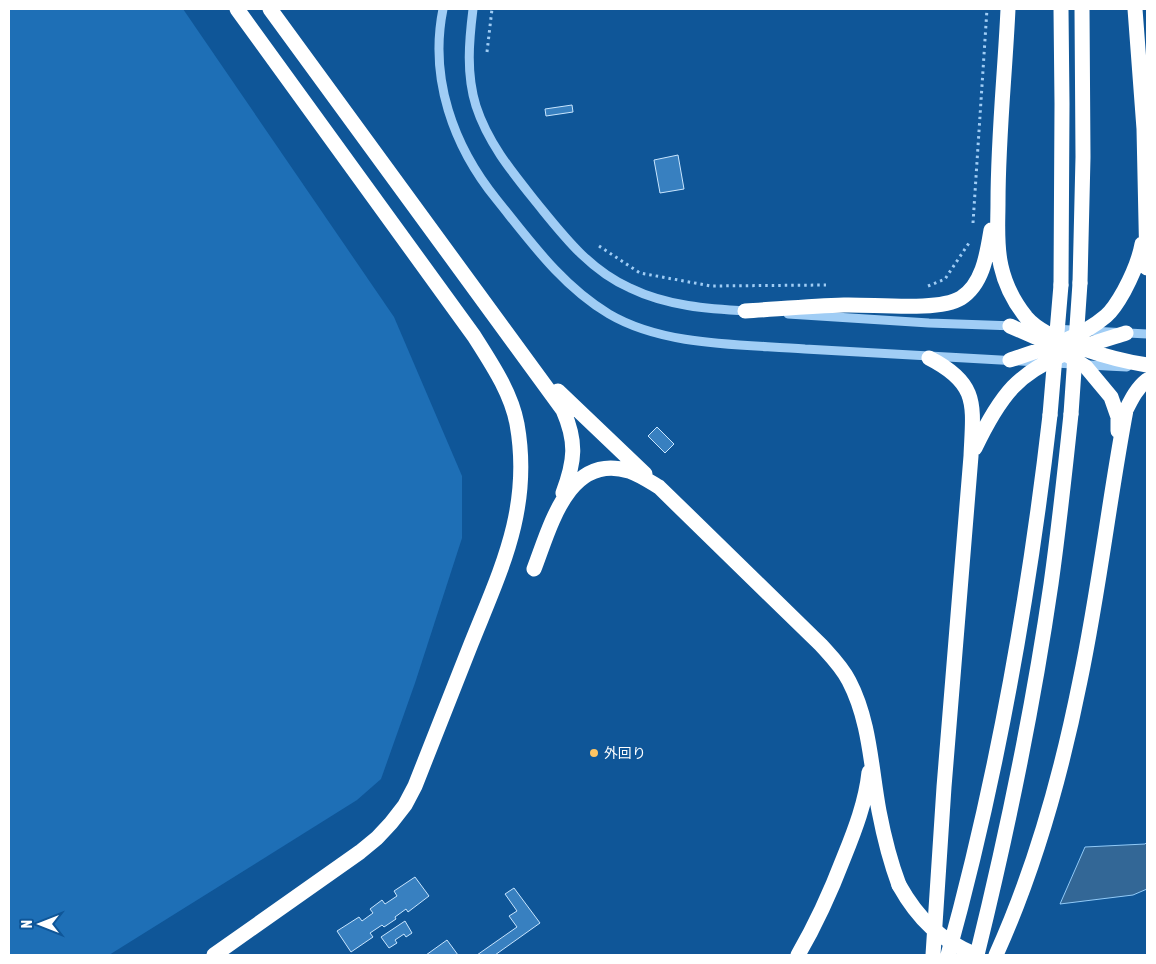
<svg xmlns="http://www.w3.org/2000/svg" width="1156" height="964" viewBox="0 0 1156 964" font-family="'Asap Condensed','Noto Sans JP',sans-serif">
<rect width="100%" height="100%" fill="#0f5698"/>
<path fill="#1e6fb6" d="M 9,9 L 183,9 L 394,317 L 462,476 L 462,538 L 415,683 L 381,779 L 357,800 L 109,955 L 9,955 Z"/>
<path fill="#336796" stroke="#91caf8" d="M 1147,842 L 1147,889 L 1133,895 L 1060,904 L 1085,847 L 1145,844 Z"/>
<path fill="#3880c0" stroke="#c8e5fe" d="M 572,105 L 573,112 L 546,116 L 545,109 Z
M 678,155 L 684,189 L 660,193 L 654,160 Z
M 657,427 L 674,444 L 665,453 L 648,436 Z
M 415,877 L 429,896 L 408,912 L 406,909 L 395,917 L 396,919 L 384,927 L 382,925 L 370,933 L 373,937 L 351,952 L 337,931 L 359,917 L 362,921 L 373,913 L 370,909 L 382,900 L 385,904 L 397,896 L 394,891 Z
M 514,888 L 540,923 L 495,955 L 477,955 L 517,927 L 509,916 L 517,911 L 505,894 Z
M 405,921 L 412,933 L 406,937 L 404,934 L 395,940 L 397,943 L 389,948 L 381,937 Z
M 447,940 L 458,955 L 426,955 Z"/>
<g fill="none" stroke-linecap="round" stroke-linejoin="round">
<path stroke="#a0cdf5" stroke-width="3" stroke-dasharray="2.5 4" stroke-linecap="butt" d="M 487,52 L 492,9
M 973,223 L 987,9
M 599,246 L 640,273 L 711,286 L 826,285
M 928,286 L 945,279 L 969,243"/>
<path stroke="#a0cdf5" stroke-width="9" d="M 443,9 C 429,78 453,146 497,200 C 530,241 562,286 609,314 C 665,347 743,344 805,349 C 913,356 1020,361 1127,367
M 473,9 C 469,41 466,74 476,106 C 488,143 512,172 536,202 C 563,235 589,270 630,288 C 667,306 708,309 748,311
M 788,314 L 929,323 L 1015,326
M 1053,329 L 1147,334"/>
<path stroke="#fff" stroke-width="15" d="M 270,9 L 563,410 C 577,442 575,461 563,493
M 1008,9 C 1005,73 998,138 998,202 C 998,223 996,245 1001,266 C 1005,284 1014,302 1026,317 C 1047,342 1115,360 1147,365
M 1061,9 L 1062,104 L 1061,285
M 1135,9 L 1144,129 L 1147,268
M 1080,283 L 1083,157 L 1082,9
M 745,311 C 778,309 811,306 844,305 C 873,304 938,312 961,298 C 983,284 987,254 991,230
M 1010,326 L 1049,343 L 1086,367 L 1111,397 L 1118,417 L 1118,431
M 929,358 C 980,384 973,406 971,456 L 944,787 L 933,955
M 1010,360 C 1043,349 1079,339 1106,316 C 1113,310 1119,300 1124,291 C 1132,276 1139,261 1142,244
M 558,391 L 645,474
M 975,448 C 985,427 997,404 1013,387 C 1042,357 1088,345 1126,333
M 534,569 C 550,528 568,452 629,471 C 640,475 649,481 659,487 L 821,645 C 831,656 842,667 849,681 C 870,721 871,768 879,811 C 884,837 890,861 899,885
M 214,955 L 360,852 L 377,838 L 391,823 L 405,805 L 415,786 C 434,739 452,691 471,644 C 501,569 532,508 517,424 C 511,392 491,363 474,336 L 237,9
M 798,955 C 816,924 831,891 844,857 C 855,830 866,801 869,772
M 948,955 C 997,778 1029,597 1050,415
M 977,955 C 1007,833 1033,708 1051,584 C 1059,527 1065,471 1071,414
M 996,955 C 1034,871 1062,771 1080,681 C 1099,591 1109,500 1126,410 C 1132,398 1137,388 1147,380"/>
<path stroke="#fff" stroke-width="15" d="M 1071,414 L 1080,283
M 1050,415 L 1061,285
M 899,885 C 918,919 940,940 976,955"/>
</g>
<circle fill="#ffc563" stroke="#0f5698" stroke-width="2" cx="594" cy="753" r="5"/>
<g text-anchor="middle" stroke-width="4" stroke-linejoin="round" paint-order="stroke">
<g font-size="14" fill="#fff" stroke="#0f5698" text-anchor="start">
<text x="604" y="758">外回り</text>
</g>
</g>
<rect width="1156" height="964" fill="none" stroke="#ffffff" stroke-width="20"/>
<g transform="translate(40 924) rotate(270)" stroke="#0f5698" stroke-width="4" paint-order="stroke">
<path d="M0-4L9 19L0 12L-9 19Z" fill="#ffffff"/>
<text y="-8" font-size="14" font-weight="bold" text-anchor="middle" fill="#ffffff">N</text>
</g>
</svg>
